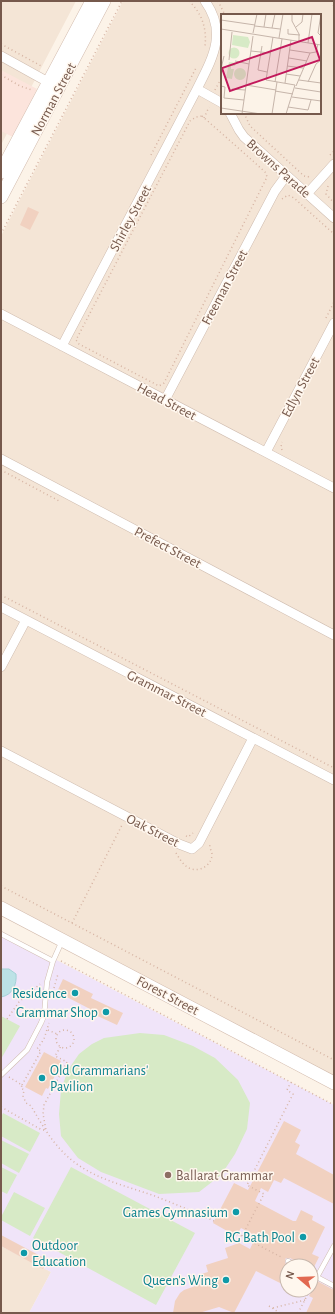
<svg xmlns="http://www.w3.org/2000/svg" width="335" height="1314" viewBox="0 0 335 1314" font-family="'Alegreya Sans',sans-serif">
<rect width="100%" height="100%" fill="#fcf3e8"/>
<path fill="#f4e5d6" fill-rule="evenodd" d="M 1,1 L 76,1 L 1,145 Z
M 123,1 L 334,1 L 334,1083 L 1,908 L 1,236 ZM 222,15 L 320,15 L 320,113 L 222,113 Z
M 1,1246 L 51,1272 L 29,1313 L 1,1313 Z"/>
<path fill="#fce4dc" d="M 1,70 L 37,89 L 13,137 L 1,131 Z"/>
<path fill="#f0e4f9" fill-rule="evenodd" d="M 1,931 L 334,1105 L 334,1313 L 29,1313 L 51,1272 L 1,1246 ZM 287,1266 L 311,1266 L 311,1290 L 287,1290 Z"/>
<path fill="#d7eac6" d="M 1,1016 L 20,1026 L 1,1059 Z
M 140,1033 L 164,1035 L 193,1046 L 215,1058 L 238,1080 L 250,1103 L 247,1129 L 235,1154 L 221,1175 L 199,1192 L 159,1194 L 101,1172 L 78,1158 L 61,1136 L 59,1114 L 61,1090 L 68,1070 L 79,1054 L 92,1044 L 104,1038 Z
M 3,1113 L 40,1133 L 30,1152 L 1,1136 L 1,1117 Z
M 1,1140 L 29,1154 L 19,1173 L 1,1163 Z
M 1,1167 L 17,1175 L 7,1194 L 1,1191 Z
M 71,1167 L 195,1233 L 156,1305 L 33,1238 Z
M 14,1192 L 45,1208 L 30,1236 L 1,1220 L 1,1217 Z"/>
<path fill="#bce2e6" stroke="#a3d2d7" d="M 1,969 L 9,969 L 16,974 C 17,984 13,995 1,997 Z"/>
<path fill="#f1d1c0" d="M 28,207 L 39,212 L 30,230 L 20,225 Z
M 63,979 L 93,994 L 91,998 L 123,1013 L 117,1025 L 89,1012 L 90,1009 L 57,992 Z
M 44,1052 L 61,1061 L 57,1069 L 58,1070 L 48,1089 L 46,1088 L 42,1096 L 25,1087 Z
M 284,1121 L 301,1130 L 295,1142 L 300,1145 L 296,1154 L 334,1175 L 334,1204 L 284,1178 L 281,1183 L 274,1180 L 268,1192 L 261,1188 L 255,1201 L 293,1221 L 296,1221 L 301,1210 L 313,1216 L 312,1220 L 325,1227 L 312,1254 L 319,1257 L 313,1269 L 311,1268 L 311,1266 L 301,1266 L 299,1263 L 290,1258 L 286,1258 L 285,1260 L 285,1263 L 289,1266 L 287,1266 L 287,1283 L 282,1284 L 256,1271 L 234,1313 L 219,1307 L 199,1313 L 173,1313 L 175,1301 L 180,1293 L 184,1290 L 201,1284 L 198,1275 L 208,1272 L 206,1265 L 228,1258 L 225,1248 L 239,1243 L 250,1249 L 256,1236 L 241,1228 L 236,1236 L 213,1223 L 234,1183 L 248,1190 Z
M 1,1235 L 48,1260 L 43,1269 L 1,1246 Z
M 317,1281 L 334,1290 L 334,1313 L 306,1313 L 313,1298 L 309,1296 Z"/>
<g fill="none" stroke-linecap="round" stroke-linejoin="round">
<g stroke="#d0bdb0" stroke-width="5.5">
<path id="lane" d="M 1,934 L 53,961
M 1,1075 L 27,1050 L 41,1023 L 44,1016 L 47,982 L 53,961 L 62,941
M 288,1261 L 297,1266
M 311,1274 L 334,1286
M 317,1277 L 334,1246"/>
</g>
<g stroke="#d0bdb0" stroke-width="10">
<path id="street" d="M 205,1 C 228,33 212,59 197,89 L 222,103
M 1,56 L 48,82 L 53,83
M 230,113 L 239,130 L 244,137 L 334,218
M 307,194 L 334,164
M 1,314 L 334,488
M 62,346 L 197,89
M 165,400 L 275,191 L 286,176
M 266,452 L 334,323
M 1,459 L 334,635
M 1,607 L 334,780
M 1,667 L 26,620
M 1,751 L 179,844 L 192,849 L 199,843 L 253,738"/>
</g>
<g stroke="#d3bcae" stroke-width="14">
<path id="secondary" d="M 1,172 L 92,1
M 1,197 L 104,1
M 1,908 L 334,1083"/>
</g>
<path stroke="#d6b4a3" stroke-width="1.5" stroke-dasharray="1 3" stroke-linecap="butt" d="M 189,1 C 202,13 207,29 205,46
M 218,1 L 225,15
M 333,1 L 334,10
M 1,44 L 43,67
M 1,75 L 20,86 L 32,90
M 215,90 L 222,77
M 244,113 L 250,126 L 304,176 L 308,177 L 311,175
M 202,116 L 253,161 L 266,173 L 267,177 L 164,383 L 159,386 L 79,344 L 76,340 L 190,121 L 196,117 Z
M 204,118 L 209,107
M 151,155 L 196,68
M 330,155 L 334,151
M 328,186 L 326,194 L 334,203
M 282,199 L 288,195 L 294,198 L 334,234
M 1,234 L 122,1
M 326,318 L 334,302
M 282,450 L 281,447 L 282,442
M 1,470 L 61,502
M 1,595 L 334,768
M 186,836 L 188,837 L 193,833
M 176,853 C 179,858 182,863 186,866 C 195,874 211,868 212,855 C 212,851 209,848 210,843
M 1,886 L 334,1060
M 72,923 L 122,825
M 61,961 L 334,1105
M 54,988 L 58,974 L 57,973
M 7,1019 L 19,1002 L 40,984
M 48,1030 L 57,1034
M56 1039a9 9 0 1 1 18 0a9 9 0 1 1-18 0Z
M 9,1077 L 22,1085 L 21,1088 L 24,1090 L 23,1096 L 26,1103 L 31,1106 C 40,1121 49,1138 62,1151 C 86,1177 120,1184 152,1195 C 173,1203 194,1212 214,1221
M 22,1085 L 41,1051 L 37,1049 L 44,1039 L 49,1023
M 1,1107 L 42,1130 L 46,1130 L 43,1114 L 44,1105 L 67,1062 L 55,1056 L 61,1046
M 237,1234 L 283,1258
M 242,1236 L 264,1194 L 247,1185 L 293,1094 L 287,1090 L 291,1082
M 311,1288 L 313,1284
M 269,1306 L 280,1313
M 273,1308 L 305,1300
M 298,1313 L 310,1290"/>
<use href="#lane" stroke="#fff" stroke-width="4.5"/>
<use href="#street" stroke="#fff" stroke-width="9"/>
<use href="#secondary" stroke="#fff" stroke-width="13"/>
</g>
<g fill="#0f9aa8" stroke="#fff7ee" stroke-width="1.5">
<circle cx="75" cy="993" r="4"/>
<circle cx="106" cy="1012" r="4"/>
<circle cx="42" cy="1078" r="4"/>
<circle cx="236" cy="1212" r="4"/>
<circle cx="303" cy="1237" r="4"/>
<circle cx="24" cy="1253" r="4"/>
<circle cx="226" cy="1280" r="4"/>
</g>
<circle fill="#8d6e63" stroke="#fff7ee" stroke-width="1.5" cx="168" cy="1175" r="4"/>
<g text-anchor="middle" stroke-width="3" stroke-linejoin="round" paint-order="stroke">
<g font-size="14" fill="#76594c" stroke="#fff7ee">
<text transform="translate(53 99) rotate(-62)" y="5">Norman Street</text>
<text transform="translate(279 168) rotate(42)" y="5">Browns Parade</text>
<text transform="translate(130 218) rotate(-62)" y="5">Shirley Street</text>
<text transform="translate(224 287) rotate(-62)" y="5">Freeman Street</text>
<text transform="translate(300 387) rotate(-62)" y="5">Edlyn Street</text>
<text transform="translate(167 401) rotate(28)" y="5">Head Street</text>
<text transform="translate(168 547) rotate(28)" y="5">Prefect Street</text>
<text transform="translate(167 693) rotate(27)" y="5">Grammar Street</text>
<text transform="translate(153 830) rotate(27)" y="5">Oak Street</text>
<text transform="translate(168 995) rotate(28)" y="5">Forest Street</text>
</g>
<g font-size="14" fill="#0d838f" stroke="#fff7ee" text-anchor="end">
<text x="67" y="998">Residence</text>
<text x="98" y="1017">Grammar Shop</text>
<text x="50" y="1075" text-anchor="start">Old Grammarians'<tspan x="50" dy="16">Pavilion</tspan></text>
<text x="228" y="1217">Games Gymnasium</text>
<text x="295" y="1242">RG Bath Pool</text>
<text x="32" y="1250" text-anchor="start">Outdoor<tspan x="32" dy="16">Education</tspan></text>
<text x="218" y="1285">Queen's Wing</text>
</g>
<g font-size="14" fill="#785e54" stroke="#fff7ee" text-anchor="start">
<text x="176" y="1180">Ballarat Grammar</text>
</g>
</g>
<g transform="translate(221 14)">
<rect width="100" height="100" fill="#fcf3e8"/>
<path d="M 12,21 L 27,23 L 29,28 L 27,34 L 11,31 ZM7.5 39a5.5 5.5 0 1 1 11 0a5.5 5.5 0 1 1-11 0ZM 8,48 L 15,49 L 14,52 L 10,52 L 10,55 L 13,55 L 11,65 L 5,64 ZM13 60a6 6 0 1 1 12 0a6 6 0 1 1-12 0Z" fill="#d7eac6"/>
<path fill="none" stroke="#c6b5aa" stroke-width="1" d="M 71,0 L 71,7 L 78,20 L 78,27M 100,0 L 97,19 L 100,22M 0,6 L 34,11M 34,12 L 59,15M 43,13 L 45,0M 75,13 L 81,8 L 82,0M 51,14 L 54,0M 0,15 L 100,31M 67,15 L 67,20 L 79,21M 32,19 L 36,0M 52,23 L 45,66 L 74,71M 58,24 L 62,0M 87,29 L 91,0M 41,32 L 37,56 L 46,58M 69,36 L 89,39M 30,37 L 49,39M 68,44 L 86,47M 8,46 L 11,18M 14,47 L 28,50M 66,52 L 82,54M 0,55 L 3,42M 65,60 L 79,62M 78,66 L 100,69M 54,68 L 61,25M 87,68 L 95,50 L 100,46M 64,69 L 70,26M 25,71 L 55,76M 0,72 L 4,73 L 3,84 L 23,86M 75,72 L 89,39 L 95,38 L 97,30M 74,74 L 100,78M 11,75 L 24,76M 54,77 L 72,80M 71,83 L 100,87M 67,93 L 87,96 L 90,86M 0,94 L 40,100M 21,100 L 32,22M 51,100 L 56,68M 65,100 L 74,71"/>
<path fill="#c2185b" fill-opacity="0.15" stroke="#c2185b" stroke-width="2" d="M 91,23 L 99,46 L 9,77 L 1,54 Z"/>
<rect width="100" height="100" fill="none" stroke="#76594c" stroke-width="2"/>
</g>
<rect width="335" height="1314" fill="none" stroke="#76594c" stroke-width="4"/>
<g transform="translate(299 1278) rotate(289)"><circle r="19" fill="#fff7ee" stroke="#c8b8ad"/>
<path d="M0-3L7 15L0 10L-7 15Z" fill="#e26951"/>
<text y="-6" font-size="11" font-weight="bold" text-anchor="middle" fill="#76594c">N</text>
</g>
</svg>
